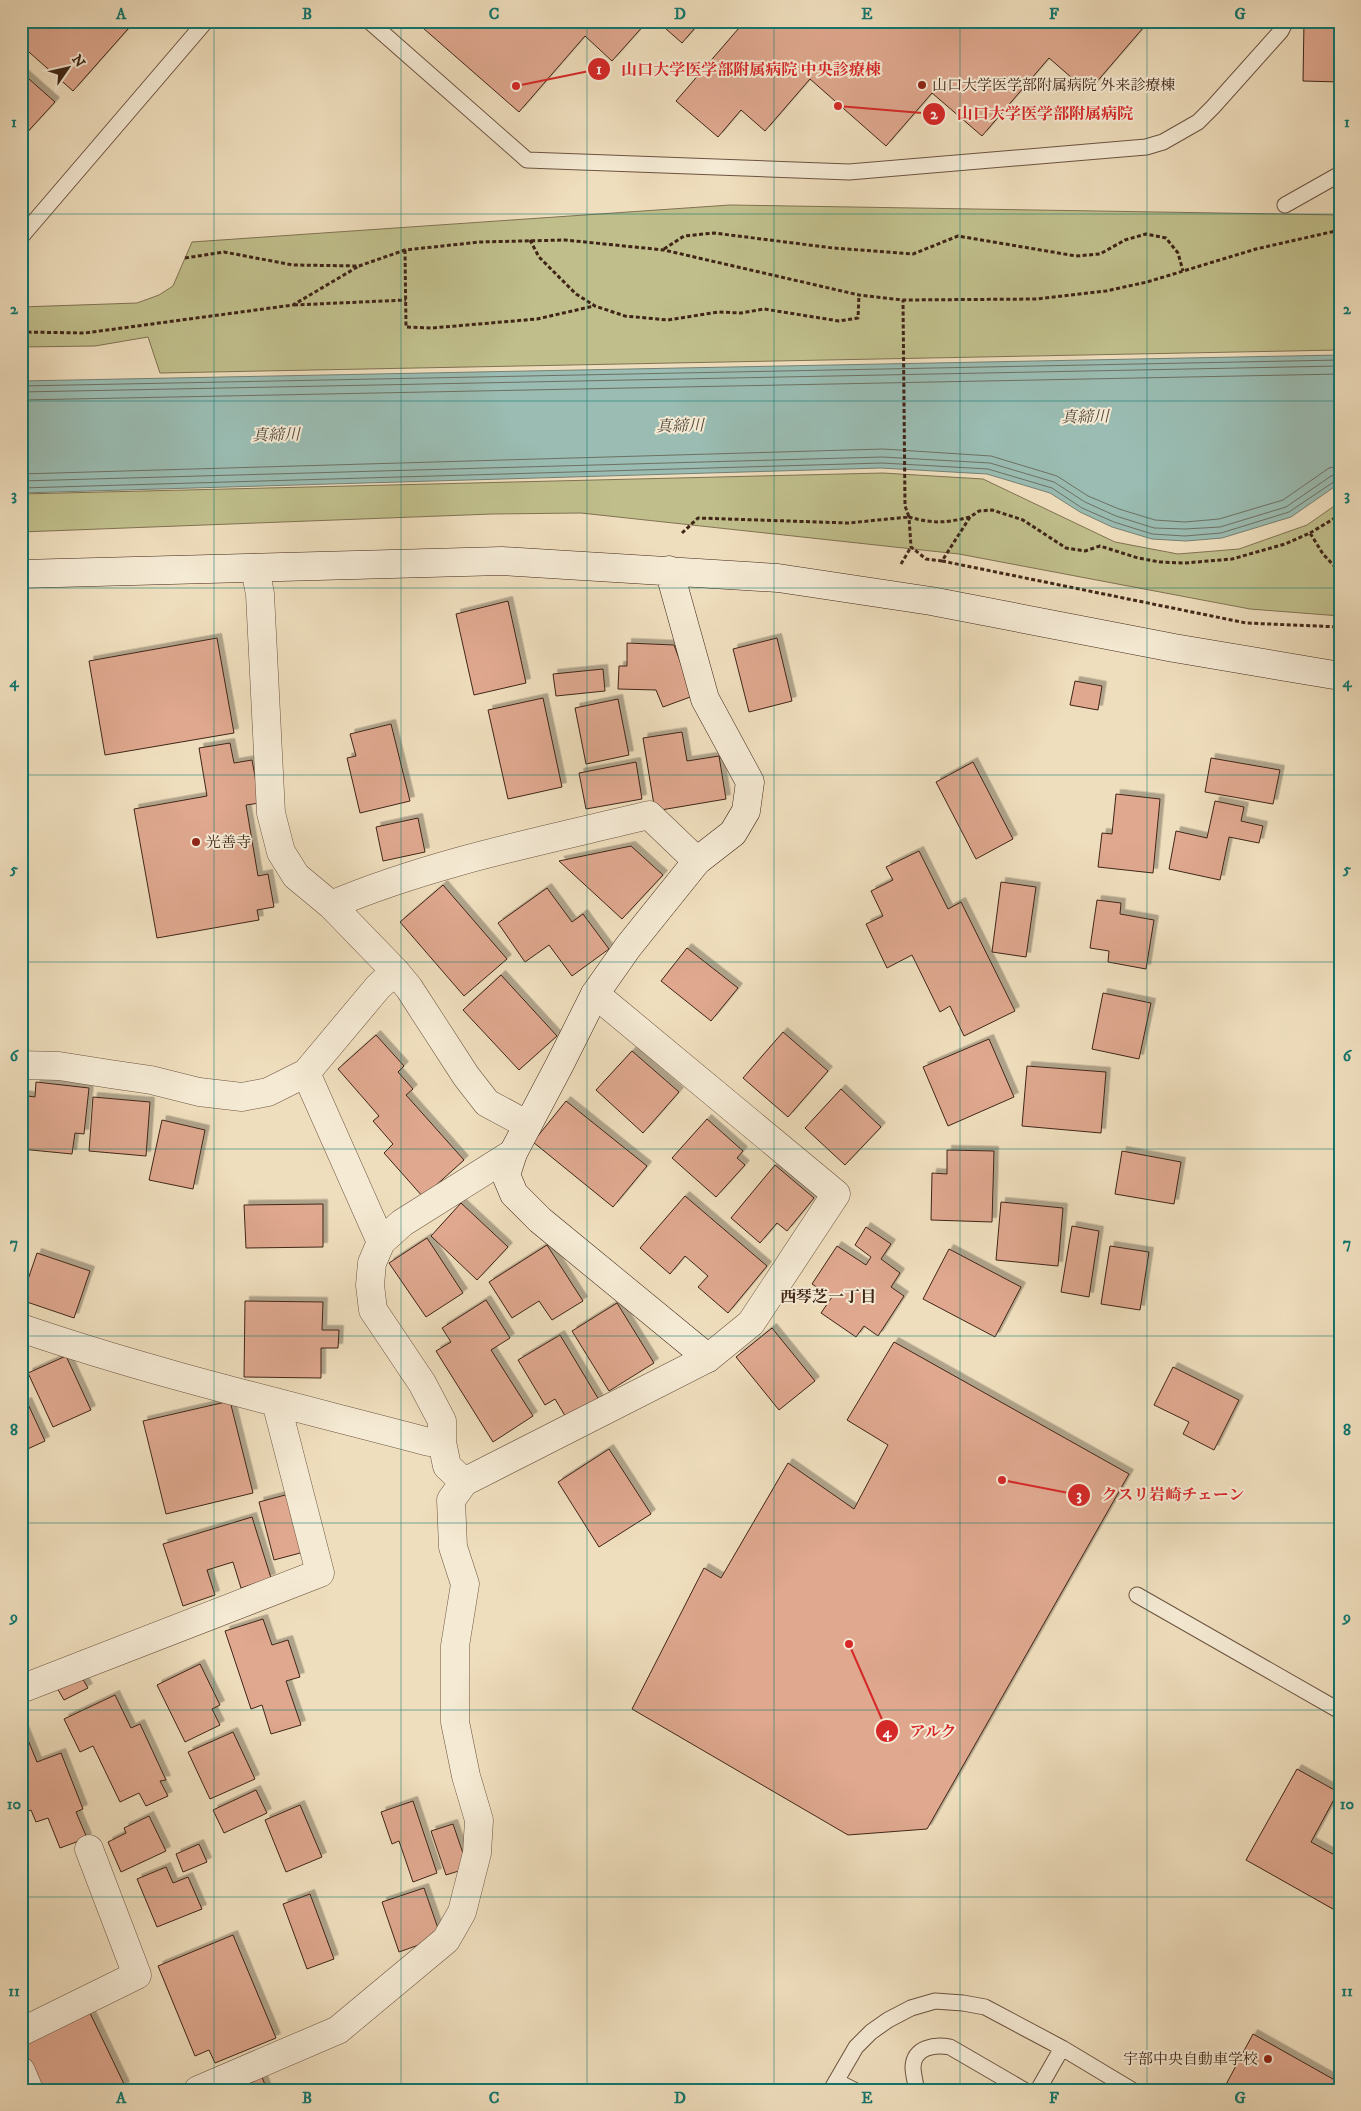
<svg xmlns="http://www.w3.org/2000/svg" width="1361" height="2111" viewBox="0 0 1361 2111" font-family="'IM FELL DW Pica','Noto Serif JP',serif">
<defs>
<filter id="shadow"><feDropShadow dx="4.5" dy="-4.5" stdDeviation="0" flood-color="#0004"/></filter>
</defs>
<rect width="100%" height="100%" fill="#efdebd"/>
<filter id="stains"><feTurbulence type="fractalNoise" baseFrequency=".004" numOctaves="4"/><feColorMatrix values="0 0 0 0 .2 0 0 0 0 .09 0 0 0 0 .02 0 0 0 .5 -.17"/></filter>
<radialGradient id="worn" r=".72"><stop offset=".6" stop-color="#630" stop-opacity="0"/><stop offset="1" stop-color="#630" stop-opacity=".3"/></radialGradient>
<path fill="#c0bf8c" stroke="#807252" d="M 730,205 L 1340,215 L 1340,350 L 160,373 L 148,337 L 95,346 L 21,347 L 21,307 L 137,303 L 159,295 L 173,286 L 192,242 Z
M 883,473 L 983,479 L 1115,542 L 1178,554 L 1239,549 L 1307,525 L 1340,502 L 1340,616 L 1250,609 L 959,554 L 581,513 L 492,514 L 21,532 L 21,494 Z"/>
<path fill="#9abcb2" stroke="#768074" d="M 1340,355 L 1340,483 L 1291,517 L 1222,538 L 1186,541 L 1152,539 L 1112,527 L 1080,512 L 1050,493 L 987,474 L 881,468 L 21,493 L 21,381 Z"/>
<g fill="none" stroke-linecap="round" stroke-linejoin="round">
<path stroke="#6d7064" stroke-width="1" d="M 21,386 L 1340,360
M 21,392 L 1340,366
M 21,400 L 1340,374
M 21,474 L 883,449 L 991,456 L 1057,476 L 1088,496 L 1119,509 L 1155,520 L 1185,522 L 1219,519 L 1283,500 L 1329,468 L 1340,466
M 21,481 L 882,457 L 990,463 L 1054,482 L 1085,502 L 1116,516 L 1154,528 L 1185,529 L 1220,527 L 1286,507 L 1331,476 L 1340,474
M 21,488 L 882,463 L 988,469 L 1052,488 L 1082,508 L 1114,522 L 1152,534 L 1185,536 L 1221,533 L 1289,512 L 1335,481 L 1340,480"/>
</g>
<path fill="#dfa88f" stroke="#402517" filter="url(#shadow)" d="M 21,21 L 135,21 L 73,91 L 21,45 Z
M 415,21 L 642,21 L 645,24 L 612,61 L 585,36 L 519,112 Z
M 657,21 L 701,21 L 682,43 Z
M 745,21 L 1149,21 L 1088,92 L 1049,58 L 982,136 L 932,93 L 886,146 L 810,79 L 765,131 L 741,110 L 718,137 L 676,101 Z
M 1304,21 L 1340,21 L 1340,82 L 1303,81 Z
M 21,72 L 55,102 L 21,139 Z
M 508,601 L 526,683 L 474,695 L 456,614 Z
M 217,638 L 234,733 L 105,755 L 89,661 Z
M 777,638 L 792,701 L 749,712 L 733,649 Z
M 627,643 L 674,645 L 693,696 L 663,707 L 656,690 L 618,689 L 619,666 L 627,666 Z
M 603,669 L 605,691 L 556,696 L 553,674 Z
M 1075,681 L 1102,686 L 1098,710 L 1070,705 Z
M 543,698 L 562,787 L 508,799 L 488,710 Z
M 618,699 L 629,755 L 586,764 L 575,708 Z
M 391,724 L 410,801 L 360,813 L 347,758 L 356,756 L 350,734 Z
M 682,732 L 687,761 L 719,756 L 726,799 L 655,811 L 643,738 Z
M 230,743 L 234,763 L 252,760 L 260,803 L 246,805 L 258,876 L 268,874 L 274,907 L 257,910 L 259,920 L 157,938 L 134,809 L 207,796 L 199,748 Z
M 1211,758 L 1280,770 L 1273,804 L 1205,792 Z
M 636,762 L 642,799 L 586,809 L 579,773 Z
M 973,762 L 1013,839 L 976,859 L 936,782 Z
M 1116,794 L 1160,799 L 1153,873 L 1098,867 L 1102,833 L 1112,834 Z
M 1215,801 L 1244,807 L 1241,821 L 1263,826 L 1259,843 L 1229,837 L 1220,880 L 1169,869 L 1176,831 L 1207,838 Z
M 418,818 L 425,852 L 383,861 L 376,827 Z
M 631,846 L 663,875 L 622,919 L 559,861 Z
M 919,851 L 948,909 L 961,902 L 1015,1011 L 964,1036 L 950,1006 L 940,1012 L 912,955 L 887,968 L 866,924 L 883,916 L 871,891 L 893,880 L 886,867 Z
M 1001,882 L 1036,887 L 1026,957 L 992,952 Z
M 443,885 L 507,959 L 464,996 L 400,922 Z
M 547,888 L 572,922 L 583,914 L 609,949 L 572,976 L 549,945 L 525,962 L 498,923 Z
M 1097,900 L 1121,903 L 1120,914 L 1154,920 L 1146,969 L 1108,962 L 1109,951 L 1090,948 Z
M 687,948 L 738,988 L 711,1021 L 661,981 Z
M 501,975 L 557,1036 L 519,1070 L 463,1010 Z
M 1103,993 L 1151,1003 L 1139,1059 L 1092,1049 Z
M 783,1032 L 828,1071 L 788,1117 L 743,1078 Z
M 376,1035 L 404,1066 L 398,1072 L 413,1089 L 406,1095 L 464,1160 L 423,1197 L 384,1153 L 393,1144 L 373,1121 L 379,1116 L 338,1069 Z
M 989,1039 L 1014,1097 L 948,1126 L 923,1067 Z
M 632,1051 L 679,1092 L 643,1133 L 596,1090 Z
M 1027,1066 L 1106,1072 L 1101,1133 L 1022,1126 Z
M 36,1082 L 89,1088 L 84,1134 L 75,1133 L 72,1154 L 21,1149 L 21,1095 L 35,1097 Z
M 841,1089 L 881,1127 L 845,1165 L 805,1128 Z
M 93,1097 L 150,1102 L 146,1156 L 89,1151 Z
M 566,1101 L 647,1166 L 613,1207 L 533,1142 Z
M 707,1119 L 743,1151 L 737,1158 L 745,1165 L 716,1197 L 672,1158 Z
M 162,1120 L 205,1130 L 193,1189 L 149,1180 Z
M 947,1150 L 994,1151 L 992,1222 L 931,1220 L 932,1173 L 947,1174 Z
M 1122,1151 L 1181,1162 L 1174,1204 L 1115,1194 Z
M 775,1165 L 814,1198 L 787,1231 L 777,1223 L 760,1243 L 731,1218 Z
M 685,1196 L 767,1266 L 728,1313 L 698,1287 L 708,1276 L 685,1256 L 670,1274 L 640,1248 Z
M 1001,1202 L 1063,1208 L 1058,1266 L 996,1260 Z
M 461,1203 L 508,1247 L 477,1280 L 431,1236 Z
M 323,1204 L 323,1247 L 246,1248 L 244,1205 Z
M 1072,1226 L 1099,1231 L 1089,1297 L 1061,1292 Z
M 866,1227 L 891,1244 L 881,1259 L 900,1273 L 891,1287 L 904,1296 L 878,1336 L 864,1326 L 856,1337 L 821,1313 L 832,1297 L 812,1284 L 837,1246 L 866,1265 L 871,1257 L 855,1245 Z
M 427,1238 L 463,1293 L 426,1317 L 389,1263 Z
M 547,1245 L 583,1301 L 552,1320 L 539,1301 L 512,1318 L 489,1282 Z
M 1110,1246 L 1149,1252 L 1140,1310 L 1101,1304 Z
M 949,1249 L 1021,1287 L 995,1337 L 923,1299 Z
M 37,1253 L 90,1271 L 74,1318 L 21,1300 Z
M 486,1300 L 510,1338 L 491,1350 L 533,1416 L 493,1442 L 436,1351 L 451,1342 L 442,1328 Z
M 245,1301 L 323,1302 L 322,1330 L 339,1330 L 338,1348 L 321,1348 L 321,1378 L 244,1377 Z
M 617,1303 L 654,1363 L 609,1391 L 572,1331 Z
M 772,1328 L 815,1381 L 779,1410 L 736,1357 Z
M 560,1335 L 599,1400 L 567,1419 L 555,1399 L 545,1405 L 518,1360 Z
M 894,1342 L 1129,1474 L 927,1829 L 848,1835 L 632,1709 L 704,1568 L 721,1578 L 788,1463 L 854,1509 L 888,1445 L 847,1420 Z
M 66,1356 L 91,1410 L 53,1427 L 28,1373 Z
M 1173,1367 L 1239,1400 L 1214,1450 L 1183,1434 L 1189,1422 L 1154,1405 Z
M 230,1401 L 253,1493 L 166,1514 L 143,1421 Z
M 27,1402 L 45,1441 L 21,1452 L 21,1405 Z
M 609,1449 L 651,1514 L 599,1547 L 558,1482 Z
M 289,1494 L 304,1552 L 274,1560 L 259,1502 Z
M 252,1517 L 271,1578 L 241,1588 L 233,1562 L 207,1570 L 215,1595 L 183,1606 L 163,1544 Z
M 263,1619 L 272,1645 L 288,1640 L 300,1677 L 286,1681 L 301,1725 L 271,1734 L 262,1705 L 251,1709 L 225,1631 Z
M 200,1664 L 220,1705 L 212,1709 L 220,1725 L 185,1742 L 157,1685 Z
M 81,1676 L 88,1688 L 64,1700 L 57,1688 Z
M 115,1695 L 131,1728 L 140,1724 L 166,1780 L 160,1781 L 168,1796 L 146,1806 L 139,1793 L 120,1802 L 93,1746 L 80,1752 L 64,1719 Z
M 21,1723 L 37,1762 L 61,1753 L 83,1809 L 76,1812 L 87,1838 L 60,1848 L 48,1818 L 36,1822 L 31,1810 L 21,1814 Z
M 233,1732 L 255,1779 L 210,1799 L 188,1752 Z
M 1297,1769 L 1338,1792 L 1311,1842 L 1340,1858 L 1340,1913 L 1246,1860 Z
M 256,1790 L 267,1813 L 224,1833 L 213,1810 Z
M 413,1801 L 437,1873 L 413,1882 L 399,1841 L 392,1844 L 381,1812 Z
M 300,1805 L 322,1857 L 286,1872 L 265,1820 Z
M 149,1816 L 166,1851 L 121,1872 L 108,1842 L 126,1833 L 124,1828 Z
M 453,1824 L 468,1868 L 446,1875 L 431,1831 Z
M 199,1844 L 207,1862 L 183,1872 L 176,1854 Z
M 166,1867 L 173,1883 L 188,1877 L 202,1909 L 157,1927 L 137,1879 Z
M 424,1888 L 441,1937 L 399,1952 L 382,1902 Z
M 310,1894 L 334,1959 L 307,1969 L 283,1904 Z
M 233,1935 L 276,2038 L 215,2063 L 209,2050 L 195,2056 L 158,1966 Z
M 88,2009 L 125,2086 L 116,2090 L 40,2090 L 21,2050 L 21,2041 Z
M 1253,2034 L 1340,2083 L 1340,2090 L 1223,2090 Z
M 262,2077 L 267,2090 L 233,2090 Z"/>
<g fill="none" stroke-linecap="round" stroke-linejoin="round">
<g stroke="#6c5340" stroke-width="17">
<path id="lane" d="M 369,21 L 527,160 L 849,172 L 1146,147 L 1163,142 L 1198,122 L 1213,107 L 1281,31 L 1286,21
M 1285,205 L 1340,174
M 21,237 L 206,21
M 1137,1595 L 1340,1711
M 836,2081 L 854,2090
M 831,2090 L 856,2047 L 871,2032 L 888,2020 L 911,2008 L 935,2001 L 963,2003 L 985,2007 L 1062,2048 L 1132,2090
M 914,2090 L 916,2087 C 915,2080 913,2073 913,2067 C 914,2047 935,2044 950,2047 L 1024,2090
M 1038,2090 L 1062,2048"/>
</g>
<g stroke="#6c5340" stroke-width="29">
<path id="street" d="M 255,568 L 260,594 L 271,813 L 281,852 L 296,876 L 331,905 L 395,971 L 409,988 L 466,1076 L 487,1103 L 528,1125
M 331,905 C 433,862 542,841 649,815 L 697,861
M 21,1065 L 59,1066 L 110,1074 L 151,1080 L 199,1092 L 242,1097 L 268,1092 L 306,1073 L 378,987 L 395,971
M 306,1073 L 381,1242
M 21,1328 C 155,1374 293,1406 429,1442 L 442,1442
M 464,1482 L 447,1466 L 442,1442 L 442,1421 L 422,1383 L 373,1310 L 370,1285 L 372,1263 L 381,1242 L 402,1223 L 513,1153
M 21,1689 L 320,1573 L 276,1402
M 21,2032 L 137,1975 L 89,1849
M 21,2071 L 29,2090
M 198,2090 L 338,2030 L 446,1940 L 462,1912 L 477,1853 L 479,1820 L 466,1776 L 455,1722 L 455,1646 L 465,1584 L 453,1547 L 451,1500 L 464,1482 L 708,1358 L 751,1323 L 836,1194 L 595,994"/>
</g>
<g stroke="#402517" stroke-width="29">
<path id="secondary" d="M 669,570 L 705,699 L 750,782 L 746,811 L 733,833 L 697,861 L 628,947 L 595,994 L 560,1064 L 513,1153 L 506,1175 L 514,1194 L 540,1220 L 708,1358
M 21,574 L 502,561 L 778,578 L 931,601 L 1174,648 L 1340,676"/>
</g>
<path stroke="#402517" stroke-width="3" stroke-dasharray="4 2.5" stroke-linecap="butt" d="M 530,240 L 539,257 L 576,294 L 595,306 L 625,316 L 668,320 L 718,312 L 741,313 L 764,309 L 839,321 L 858,318 L 859,295
M 664,249 L 684,236 L 714,233 L 833,248 L 913,254 L 958,236 L 1076,256 L 1100,254 L 1125,240 L 1146,234 L 1166,238 L 1178,253 L 1183,271
M 405,250 L 406,327 L 432,328 L 537,319 L 594,306
M 185,258 L 224,252 L 293,265 L 359,266 L 405,250 L 480,242 L 565,240 L 664,250 L 859,295 L 903,300 L 1037,299 L 1106,291 L 1147,282 L 1256,249 L 1340,230
M 294,305 L 406,300
M 21,332 L 85,333 L 293,305 L 359,266
M 970,517 C 946,523 934,524 909,517 L 911,547 L 926,559 L 942,561 L 970,517 L 979,511 L 992,510 L 1023,520 L 1066,548 L 1085,551 L 1100,546 L 1138,558 L 1160,562 L 1185,563 L 1232,559 L 1285,544 L 1310,533 L 1323,554 L 1340,572
M 682,533 L 698,518 L 848,523 L 909,517 L 905,506 L 903,300
M 1310,533 L 1340,515
M 942,561 L 1246,623 L 1340,627
M 901,564 L 911,547"/>
<use href="#lane" stroke="#f5ead4" stroke-width="15"/>
<use href="#street" stroke="#f5ead4" stroke-width="28"/>
<use href="#secondary" stroke="#f5ead4" stroke-width="28"/>
</g>
<path fill="none" stroke="#0f766e" stroke-width="1" stroke-opacity="0.55" d="M 214,21 L 214,2090M 401,21 L 401,2090M 587,21 L 587,2090M 774,21 L 774,2090M 960,21 L 960,2090M 1147,21 L 1147,2090M 21,214 L 1340,214M 21,401 L 1340,401M 21,588 L 1340,588M 21,775 L 1340,775M 21,962 L 1340,962M 21,1149 L 1340,1149M 21,1336 L 1340,1336M 21,1523 L 1340,1523M 21,1710 L 1340,1710M 21,1897 L 1340,1897"/>
<g fill="#8f2418" stroke="#f5ead4" stroke-width="2">
<circle cx="922" cy="85" r="5"/>
<circle cx="196" cy="842" r="5"/>
<circle cx="1268" cy="2059" r="5"/>
</g>
<g text-anchor="middle" stroke-width="4" stroke-linejoin="round" paint-order="stroke">
<g font-size="15" fill="#402517" stroke="#f5ead4" text-anchor="start">
<text x="932" y="90">山口大学医学部附属病院 外来診療棟</text>
<text x="206" y="847">光善寺</text>
<text x="1258" y="2064" text-anchor="end">宇部中央自動車学校</text>
</g>
<g font-size="16" font-style="italic" fill="#564b3e" stroke="#f5ead4">
<text transform="translate(1085 416) rotate(-1)" y="6">真締川</text>
<text transform="translate(680 425) rotate(-1)" y="6">真締川</text>
<text transform="translate(276 434) rotate(-1)" y="6">真締川</text>
</g>
<g font-size="16" font-weight="bold" fill="#402517" stroke="#f5ead4">
<text x="828" y="1302">西琴芝一丁目</text>
</g>
</g>
<path fill="none" stroke="#d62828" stroke-width="2" d="M516 86L599 69M838 106L934 114M1002 1480L1079 1495M849 1644L887 1731"/>
<g fill="#d62828" stroke="#f5ead4" stroke-width="2">
<circle cx="516" cy="86" r="5"/>
<circle cx="838" cy="106" r="5"/>
<circle cx="1002" cy="1480" r="5"/>
<circle cx="849" cy="1644" r="5"/>
<circle cx="599" cy="69" r="12"/>
<circle cx="934" cy="114" r="12"/>
<circle cx="1079" cy="1495" r="12"/>
<circle cx="887" cy="1731" r="12"/>
</g>
<g font-size="15" text-anchor="middle" font-weight="bold" fill="#fff">
<text x="599" y="74">1</text>
<text x="934" y="119">2</text>
<text x="1079" y="1500">3</text>
<text x="887" y="1737">4</text>
</g>
<g font-size="16" text-anchor="middle" font-weight="bold" fill="#d62828" stroke="#f5ead4" stroke-width="4" stroke-linejoin="round" paint-order="stroke">
<text x="751" y="75">山口大学医学部附属病院 中央診療棟</text>
<text x="1045" y="119">山口大学医学部附属病院</text>
<text x="1173" y="1500">クスリ岩崎チェーン</text>
<text x="933" y="1737">アルク</text>
</g>
<rect width="1361" height="2111" fill="none" stroke="#efdebd" stroke-width="55"/>
<g transform="translate(68 68) rotate(56)" stroke="#f5ead4" stroke-width="4" paint-order="stroke">
<path d="M0-4L9 19L0 12L-9 19Z" fill="#402517"/>
<text y="-8" font-size="14" font-weight="bold" text-anchor="middle" fill="#402517">N</text>
</g>
<rect x="28" y="28" width="1306" height="2056" fill="none" stroke="#0f766e" stroke-width="2"/>
<g font-size="16" text-anchor="middle" font-weight="bold" fill="#0f766e">
<text x="121" y="19">A</text>
<text x="307" y="19">B</text>
<text x="494" y="19">C</text>
<text x="680" y="19">D</text>
<text x="867" y="19">E</text>
<text x="1054" y="19">F</text>
<text x="1240" y="19">G</text>
<text x="14" y="127">1</text>
<text x="1347" y="127">1</text>
<text x="14" y="314">2</text>
<text x="1347" y="314">2</text>
<text x="14" y="500">3</text>
<text x="1347" y="500">3</text>
<text x="14" y="687">4</text>
<text x="1347" y="687">4</text>
<text x="14" y="874">5</text>
<text x="1347" y="874">5</text>
<text x="14" y="1061">6</text>
<text x="1347" y="1061">6</text>
<text x="14" y="1248">7</text>
<text x="1347" y="1248">7</text>
<text x="14" y="1435">8</text>
<text x="1347" y="1435">8</text>
<text x="14" y="1622">9</text>
<text x="1347" y="1622">9</text>
<text x="14" y="1809">10</text>
<text x="1347" y="1809">10</text>
<text x="14" y="1996">11</text>
<text x="1347" y="1996">11</text>
<text x="121" y="2103">A</text>
<text x="307" y="2103">B</text>
<text x="494" y="2103">C</text>
<text x="680" y="2103">D</text>
<text x="867" y="2103">E</text>
<text x="1054" y="2103">F</text>
<text x="1240" y="2103">G</text>
</g>
<rect width="100%" height="100%" filter="url(#stains)"/>
<rect width="100%" height="100%" fill="url(#worn)"/>
</svg>
